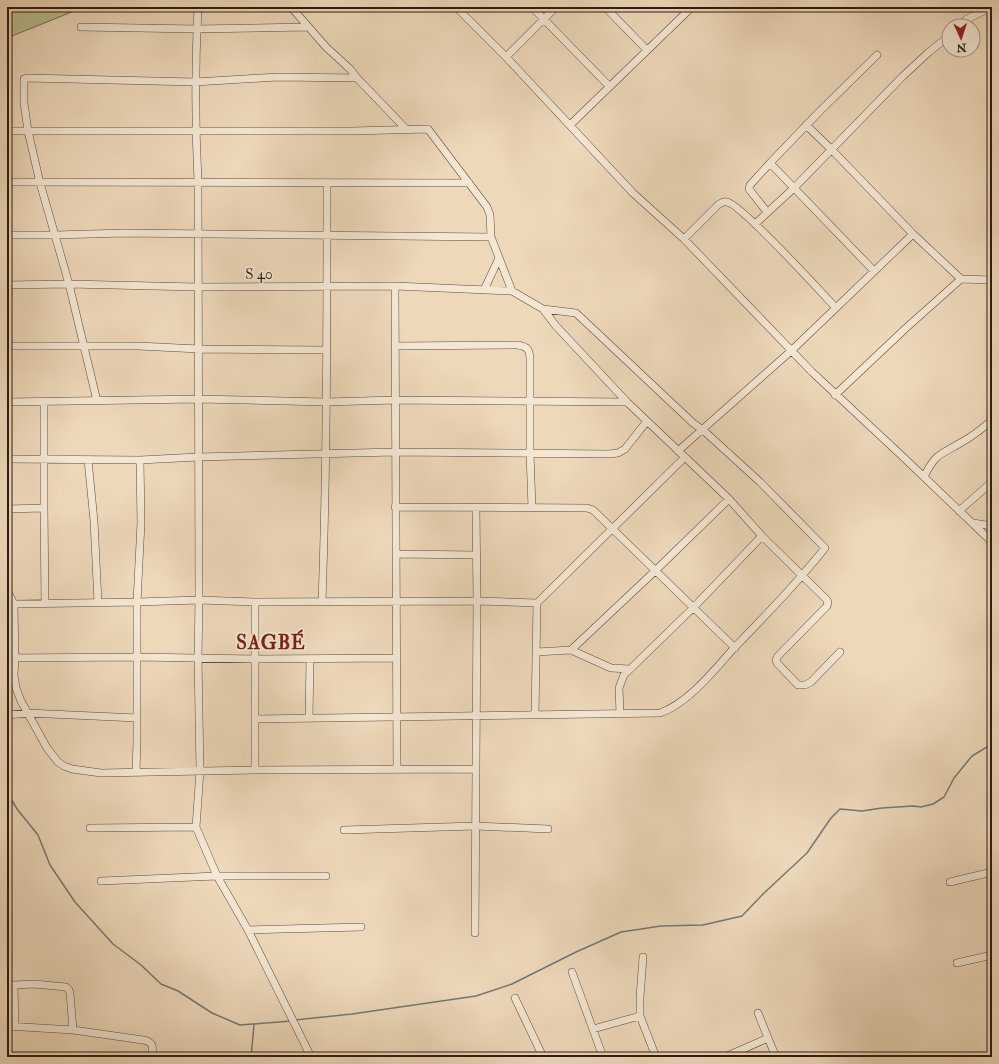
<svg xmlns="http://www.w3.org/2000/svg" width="999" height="1064" viewBox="0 0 999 1064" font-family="'IM FELL Double Pica',serif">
<rect width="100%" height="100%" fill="#edd8ba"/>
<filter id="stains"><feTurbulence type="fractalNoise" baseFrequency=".005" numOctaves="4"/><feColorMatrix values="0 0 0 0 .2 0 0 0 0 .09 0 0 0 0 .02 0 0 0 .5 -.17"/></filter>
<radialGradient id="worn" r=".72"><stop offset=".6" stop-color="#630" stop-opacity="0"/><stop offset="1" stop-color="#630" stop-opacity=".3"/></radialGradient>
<path fill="#b8bf90" stroke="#736d50" d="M 7,7 L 84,7 L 7,38 Z"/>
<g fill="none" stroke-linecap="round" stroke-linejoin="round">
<path stroke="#717977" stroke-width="1.5" d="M 7,792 L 17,809 L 38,835 L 50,865 L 75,902 L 113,944 L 141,965 L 161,984 L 178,991 L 212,1013 L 240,1025 L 291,1021
M 295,1020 L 352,1014 L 476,996 L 512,984 L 576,952 L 621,932 L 661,926 L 703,925 L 742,916 L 763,894 L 807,853 L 831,818 L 840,809 L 862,811 L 882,808 L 913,806 L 921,807 L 933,804 L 944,797 L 954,778 L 972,756 L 992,744
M 251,1057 L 254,1025"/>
<g stroke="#5e4a3b" stroke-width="8">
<path id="street" d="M 198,7 C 195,65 195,123 198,182 L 199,600 L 198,658 L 200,771 L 196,827 L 217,876 L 248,930 L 311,1057
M 291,7 L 326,47 L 350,69 L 357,78 L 406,129
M 456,7 L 506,57 L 633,193 L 684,239 L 812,372 L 901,455 L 992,542
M 532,7 L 609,86
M 605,7 L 647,50
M 960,26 L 967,19 L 992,7
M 81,27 L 197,29 L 308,27
M 506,57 L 556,7
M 570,125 L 692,7
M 806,125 L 832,150 L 913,234 L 961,279 L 992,280
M 7,131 L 352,131 L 428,129 L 487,207 L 490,215 L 491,237 L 512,291 L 543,309 L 576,313 L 693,423 L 703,430 L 760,482 L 825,548 C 797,583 766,615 735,647 C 715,669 689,703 660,713 L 255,719
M 7,182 L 469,183
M 767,212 L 749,189 L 750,185 L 770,163
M 755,224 L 794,188 L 903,76 L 929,52 L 949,36
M 7,235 L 55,235 L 125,233 L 491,237
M 684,239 L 718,205 C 721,203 723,201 727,202 C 741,204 821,292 836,308
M 874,271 L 770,163 L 820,111 L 877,55
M 7,285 L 69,284 L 197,287 L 395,286 L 512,291
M 395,286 L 397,770
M 484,290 L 499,258
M 543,309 L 556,326 L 627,402 L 729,499 L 762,536 L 826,599 L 828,602 L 827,606 L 778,656 L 776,660 L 777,663 L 798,685 L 805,685 L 811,682 L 840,652
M 7,346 L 138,346 L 199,349 L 326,350
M 396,346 L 518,345 C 528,347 529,349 530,358 L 530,453 L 532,508
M 835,395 L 906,328 L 961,279
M 44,401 L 44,508 L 45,603
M 97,401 L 69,284 L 40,183 L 28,131 L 24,103 L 24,79 L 28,78 L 195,82 L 277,77 L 357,78
M 7,402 L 198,399 L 326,402 L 396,400 L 627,402
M 678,451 L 791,351 L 913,234
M 7,459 L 140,460 L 198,457 L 395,452 L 609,454 L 618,453 L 625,449 L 647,421
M 88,460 L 94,521 L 98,602
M 924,477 C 936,452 941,455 962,442 C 973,436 983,428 992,420
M 395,507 L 587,508 L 593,510 L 735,648
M 7,509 L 44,508
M 959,511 L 992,482
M 973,523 L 992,526
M 396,554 L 477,555
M 7,590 L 14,604 L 15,658 L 14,675 L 16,688 L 21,701 L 47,748 L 58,762 L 64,766 L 72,769 L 101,773 L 255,770 L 476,769
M 322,602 C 327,462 327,323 327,183
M 14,604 L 137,602 L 199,600 L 255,602 L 477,601 L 537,603
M 571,650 L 655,571 L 729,499
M 536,652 L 571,650 L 611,668 L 629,669
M 7,658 L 137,657 L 255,659 L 396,658
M 620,713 L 619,688 L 624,675 L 693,608 L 762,536
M 7,715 L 28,713 L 137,718
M 535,715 L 537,603 L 685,457
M 309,718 L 310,659
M 255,770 L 255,602
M 136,773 L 137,740 L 137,602 L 141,523 L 140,460
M 90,828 L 196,827
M 344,830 L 476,826 L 548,829
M 101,881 L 217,876 L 326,876
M 950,882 L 992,872
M 248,930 L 361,927
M 475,933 L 477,601 L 476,508
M 643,957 L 640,997 L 640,1016 L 656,1057
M 957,963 L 992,955
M 572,972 L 603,1057
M 7,984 L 14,985 L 34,984 L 66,987 L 69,990 L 70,993 L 73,1030
M 14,985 L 15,1026
M 515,998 L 543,1057
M 7,1026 L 73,1030 L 143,1040 C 154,1042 153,1047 152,1057
M 593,1029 L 640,1016
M 768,1038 L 776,1057
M 725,1057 L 768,1038 L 758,1013"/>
</g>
<use href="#street" stroke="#f3e6d2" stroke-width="7"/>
</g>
<g text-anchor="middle" stroke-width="3.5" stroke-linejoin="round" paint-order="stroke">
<g font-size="15" fill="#2e1b11" stroke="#f3e6d2">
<text x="259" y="279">S 40</text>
</g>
<g font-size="19" font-weight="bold" letter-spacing="1" fill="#7a1f14" stroke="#f3e6d2">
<text x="271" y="649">SAGBÉ</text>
</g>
</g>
<rect width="999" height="1064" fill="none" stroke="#edd8ba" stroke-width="24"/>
<rect x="8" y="8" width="983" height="1048" fill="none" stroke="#2e1b11" stroke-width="2"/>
<rect x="12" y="12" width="975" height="1040" fill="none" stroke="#2e1b11"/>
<g transform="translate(961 38) rotate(177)"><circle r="19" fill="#f3e6d2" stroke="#a49585"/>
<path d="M0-3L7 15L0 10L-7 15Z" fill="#8f2418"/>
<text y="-6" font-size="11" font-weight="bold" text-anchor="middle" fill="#2e1b11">N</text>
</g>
<rect width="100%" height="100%" filter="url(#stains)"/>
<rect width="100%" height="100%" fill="url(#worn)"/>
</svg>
